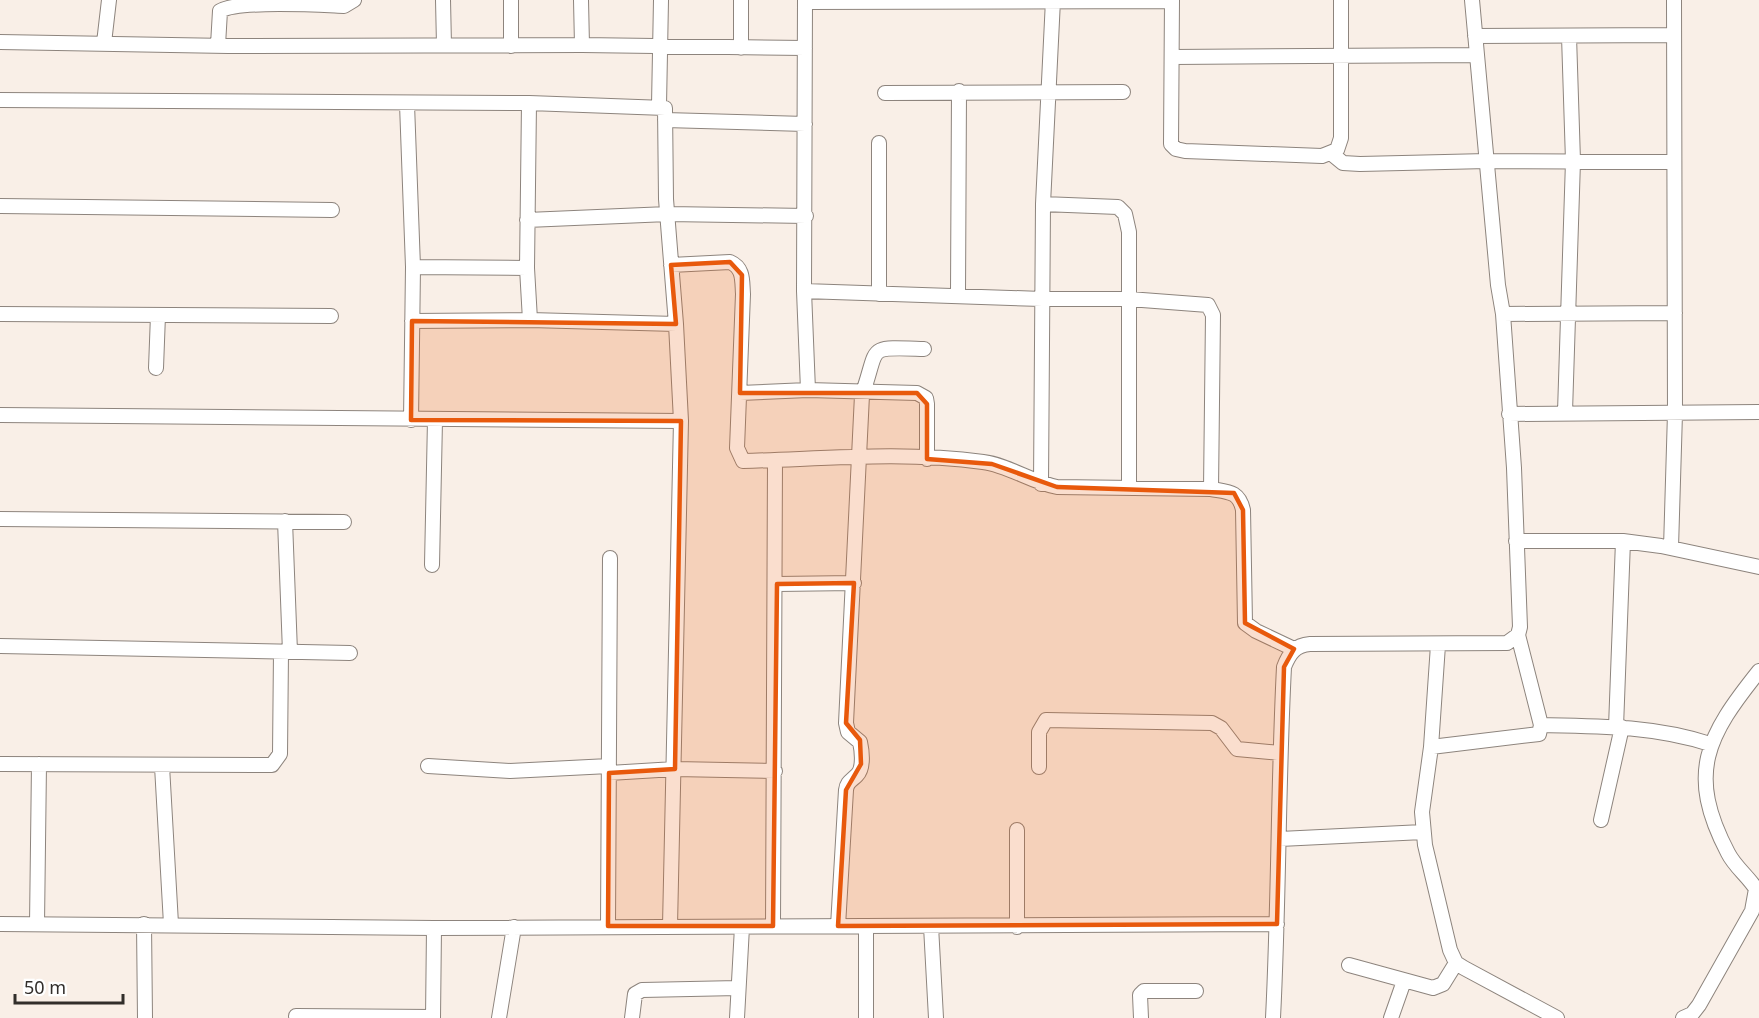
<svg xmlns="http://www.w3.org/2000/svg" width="1759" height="1018" viewBox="0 0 1759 1018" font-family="'Noto Sans',sans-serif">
<rect width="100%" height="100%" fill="#f9efe7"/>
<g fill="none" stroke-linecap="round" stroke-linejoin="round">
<g stroke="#8d847d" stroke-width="16">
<path id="minor" d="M 443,0 L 444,45
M 581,0 L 582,45
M 741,0 L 741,48
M 805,0 L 804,291 L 808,390
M 1172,0 L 1171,144 L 1176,149 L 1185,151 L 1322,156 L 1337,150 L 1341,138 L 1341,0
M 805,2 L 1172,1
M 1475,36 L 1674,35
M 0,42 L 228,46 L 582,45 L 805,48
M 104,43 L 109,0
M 218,45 L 220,11 C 238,0 319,5 344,6 L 354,0
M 511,46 L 511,0
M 1173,57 L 1477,55
M 885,93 L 1123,92
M 0,100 L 529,103 L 665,108 L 666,199 L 676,324 L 681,421 L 670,926
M 529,103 L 527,268 L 530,320
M 407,104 L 413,267 L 411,420
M 659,105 L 661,0
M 665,120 L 805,124
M 1332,154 L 1343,163 L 1360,164 L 1487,161 L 1674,162
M 1043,204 L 1118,207 L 1125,214 L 1129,232 L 1129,488
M 0,206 L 332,210
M 527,220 L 668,214 L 806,216
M 671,265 L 730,262 C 744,268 742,281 743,294 L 737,448 L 743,461 C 822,459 903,451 983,462 C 1008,465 1031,482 1057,487 L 1211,489 C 1228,492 1239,491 1243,510 L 1245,623 L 1256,631 L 1294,649
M 413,267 L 527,268
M 804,291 L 1042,299 L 1129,299 L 1208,305 L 1213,315 L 1211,489
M 879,294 L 879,143
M 958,294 L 959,91
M 0,314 L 331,316
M 1503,314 L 1675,313
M 412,321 L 530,320 L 676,324
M 156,368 L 158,315
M 740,393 L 808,390 L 917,393 L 926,398 L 927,404 L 927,459
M 1565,412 L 1573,161 L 1569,36
M 1509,414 L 1759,412
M 0,415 L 681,421
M 1041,484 L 1043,204 L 1053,0
M 0,519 L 344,522
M 285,521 L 290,652
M 1516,541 L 1623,541 L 1661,546 L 1759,567
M 1671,548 L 1675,413 L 1674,0
M 432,565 L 435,420
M 777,584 L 854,583
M 1438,645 L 1431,747 L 1422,812 L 1425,845 L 1450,950 L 1456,963 L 1464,968 L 1557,1018
M 0,646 L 350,653
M 1541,725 C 1599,726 1655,726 1710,744
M 1616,727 L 1623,541
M 1431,747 L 1539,734 L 1541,725 L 1518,635
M 0,764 L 272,765 L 280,754 L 281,652
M 162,766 L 171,924
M 428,766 L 510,771 L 609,766
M 1039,767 L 1039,732 L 1046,720 L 1212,723 L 1221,728 L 1237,749 L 1280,753
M 609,773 L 675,769 L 775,771
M 1601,820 L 1622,727
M 1017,830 L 1017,927
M 1280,839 L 1423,832
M 0,924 L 434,928 L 1277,924
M 37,924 L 39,764
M 144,924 L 145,1018
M 608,926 L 610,558
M 773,926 L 775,461
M 838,926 L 846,790 C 847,782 851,781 857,775 C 864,768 862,751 860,742 L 848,732 L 846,723 L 862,395 C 880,345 864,347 924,349
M 931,926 L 936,1018
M 1349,965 L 1433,988 L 1443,984 L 1456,963
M 296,1016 L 433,1017
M 433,1018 L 434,928
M 499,1018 L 514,927
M 632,1018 L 635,994 L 642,990 L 738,988
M 737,1018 L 742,927
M 866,1018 L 866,926
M 1141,1018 L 1140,995 L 1144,991 L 1196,991
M 1273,1018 C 1279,901 1278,784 1284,667 C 1289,654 1295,645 1310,644 L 1507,643 L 1518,635 L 1520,627 L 1514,468 L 1503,314 L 1498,285 L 1472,0
M 1391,1018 L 1404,981
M 1683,1018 L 1692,1014 L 1699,1005 L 1752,911 L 1756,889 C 1748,876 1735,867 1728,853 C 1686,773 1707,736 1759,671"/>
</g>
<use href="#minor" stroke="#fff" stroke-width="14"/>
</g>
<path fill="#e8590c" fill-opacity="0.2" stroke="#e8590c" stroke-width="4.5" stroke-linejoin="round" d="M 730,262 L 742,275 L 740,393 L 917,393 L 927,404 L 927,459 L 992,464 L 1057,487 L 1234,493 L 1243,510 L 1245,623 L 1294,649 L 1284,667 L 1277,924 L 838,926 L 846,790 L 861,764 L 860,740 L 846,723 L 854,583 L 777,584 L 773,926 L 608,926 L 609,773 L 675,769 L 681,421 L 411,420 L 412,321 L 676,324 L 671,265 Z"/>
<path d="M15 994v9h108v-9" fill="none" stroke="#322e2b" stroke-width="3"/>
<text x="24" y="994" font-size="18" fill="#322e2b" stroke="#ffffff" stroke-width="4.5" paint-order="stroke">50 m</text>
</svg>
